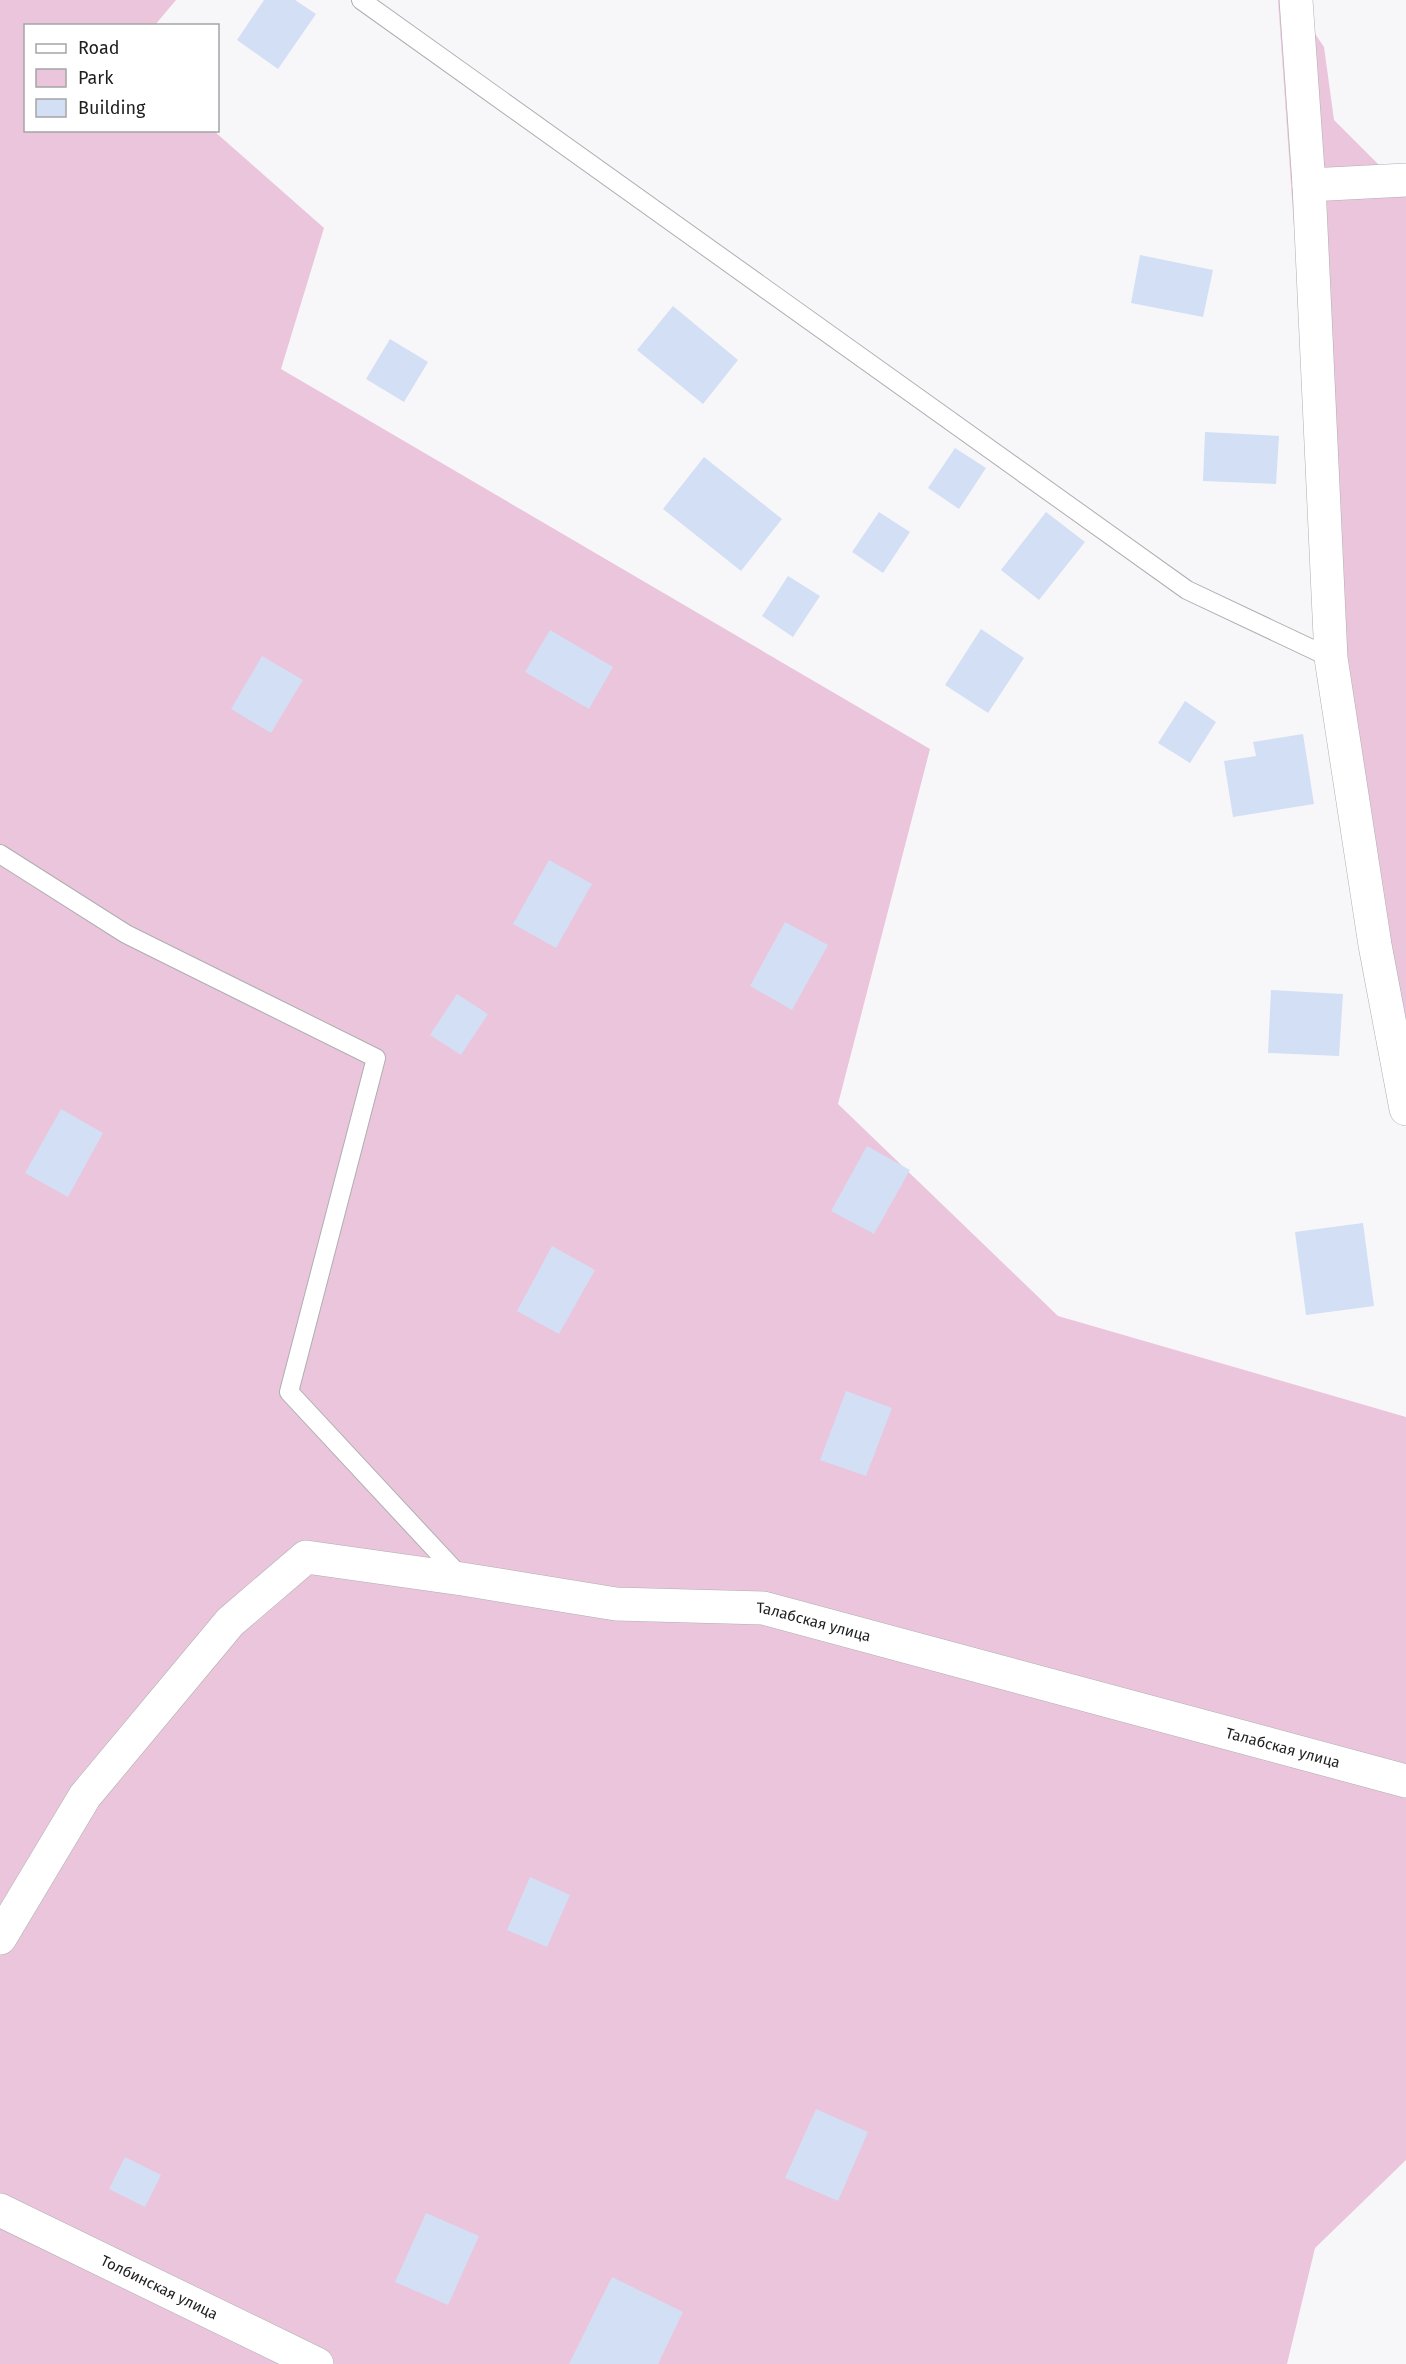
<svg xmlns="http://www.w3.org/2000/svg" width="1406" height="2364" viewBox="0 0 1406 2364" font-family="'Fira Sans',sans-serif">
<rect width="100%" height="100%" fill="#f7f7fa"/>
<path fill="#eac5db" d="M 0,0 L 176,0 L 155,25 L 26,26 L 26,130 L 214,131 L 324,228 L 281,369 L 930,749 L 838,1104 L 1058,1316 L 1406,1417 L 1406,2160 L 1315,2248 L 1287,2364 L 0,2364 Z
M 1278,0 L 1292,0 L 1324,47 L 1334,120 L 1406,192 L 1406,1109 L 1324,653 Z"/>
<path fill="#d3dff5" d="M 264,0 L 295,0 L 316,14 L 278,69 L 237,40 Z
M 1140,255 L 1213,270 L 1203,317 L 1131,303 Z
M 673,306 L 738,360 L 703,404 L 637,350 Z
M 390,339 L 428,362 L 404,402 L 366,379 Z
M 1205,432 L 1279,436 L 1276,484 L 1203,481 Z
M 955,448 L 986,468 L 959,509 L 928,488 Z
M 704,457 L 782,519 L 741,571 L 663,509 Z
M 879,512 L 910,532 L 883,573 L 852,552 Z
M 1046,512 L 1085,542 L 1039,600 L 1001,570 Z
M 788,576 L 820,596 L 793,637 L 762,616 Z
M 981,629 L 1024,658 L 988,713 L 945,685 Z
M 550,630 L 613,667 L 589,709 L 525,672 Z
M 262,656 L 303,680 L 271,733 L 231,709 Z
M 1185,701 L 1216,722 L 1190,763 L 1158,743 Z
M 1303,734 L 1314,804 L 1233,817 L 1224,761 L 1256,756 L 1253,742 Z
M 549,860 L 592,884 L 556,948 L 513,924 Z
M 785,922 L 828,945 L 792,1010 L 750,986 Z
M 1271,990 L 1343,994 L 1339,1056 L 1268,1053 Z
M 457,994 L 488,1014 L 461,1055 L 430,1035 Z
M 61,1109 L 103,1133 L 68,1197 L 25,1173 Z
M 867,1146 L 910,1170 L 874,1234 L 831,1211 Z
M 1363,1223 L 1374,1306 L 1306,1315 L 1295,1232 Z
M 552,1246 L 595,1270 L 559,1334 L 517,1311 Z
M 846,1391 L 892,1408 L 866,1476 L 820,1460 Z
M 530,1877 L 570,1895 L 547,1947 L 507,1930 Z
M 816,2109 L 868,2132 L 838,2201 L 785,2178 Z
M 125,2157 L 161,2175 L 145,2207 L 109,2189 Z
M 426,2213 L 479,2236 L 448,2305 L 395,2282 Z
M 612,2277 L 683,2312 L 658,2364 L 569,2364 Z"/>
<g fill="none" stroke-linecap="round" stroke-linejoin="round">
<g stroke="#afaeb1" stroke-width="20">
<path id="service" d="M 361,0 L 1187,590 L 1331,658
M 0,854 L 126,934 L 376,1058 L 289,1392 L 461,1577"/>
</g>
<g stroke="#afaeb1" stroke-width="34">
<g id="minor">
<path d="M 1296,0 L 1309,185 L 1406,180"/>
<path d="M 1309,185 L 1331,658 L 1375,945 L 1406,1109"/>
<path id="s1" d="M 0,1938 L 85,1796 L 230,1622 L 306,1557 L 462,1579 L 616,1604 L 763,1608 L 1406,1781"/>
<path id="s2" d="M 0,2210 L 317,2364"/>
</g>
</g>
<use href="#service" stroke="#fff" stroke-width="18"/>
<use href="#minor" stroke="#fff" stroke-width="33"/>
</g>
<g text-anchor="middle" stroke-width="4.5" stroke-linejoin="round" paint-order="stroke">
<g font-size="15" fill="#1f1f20" stroke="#fff">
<text dy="5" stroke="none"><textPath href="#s1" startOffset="1005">Талабская улица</textPath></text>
<text dy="5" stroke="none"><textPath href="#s1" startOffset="1491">Талабская улица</textPath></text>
<text dy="5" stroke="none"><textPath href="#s2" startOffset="177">Толбинская улица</textPath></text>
</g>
</g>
<rect x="24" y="24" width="195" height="108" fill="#ffffff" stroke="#a5a5a6" stroke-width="1.5"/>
<rect x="36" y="44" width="30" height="9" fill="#ffffff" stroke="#a5a5a6" stroke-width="1.5"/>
<text x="78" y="54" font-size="18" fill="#1f1f20">Road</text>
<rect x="36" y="69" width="30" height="18" fill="#eac5db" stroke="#a5a5a6" stroke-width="1.5"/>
<text x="78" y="84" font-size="18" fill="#1f1f20">Park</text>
<rect x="36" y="99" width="30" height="18" fill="#d3dff5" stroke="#a5a5a6" stroke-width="1.5"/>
<text x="78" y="114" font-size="18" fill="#1f1f20">Building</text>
</svg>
